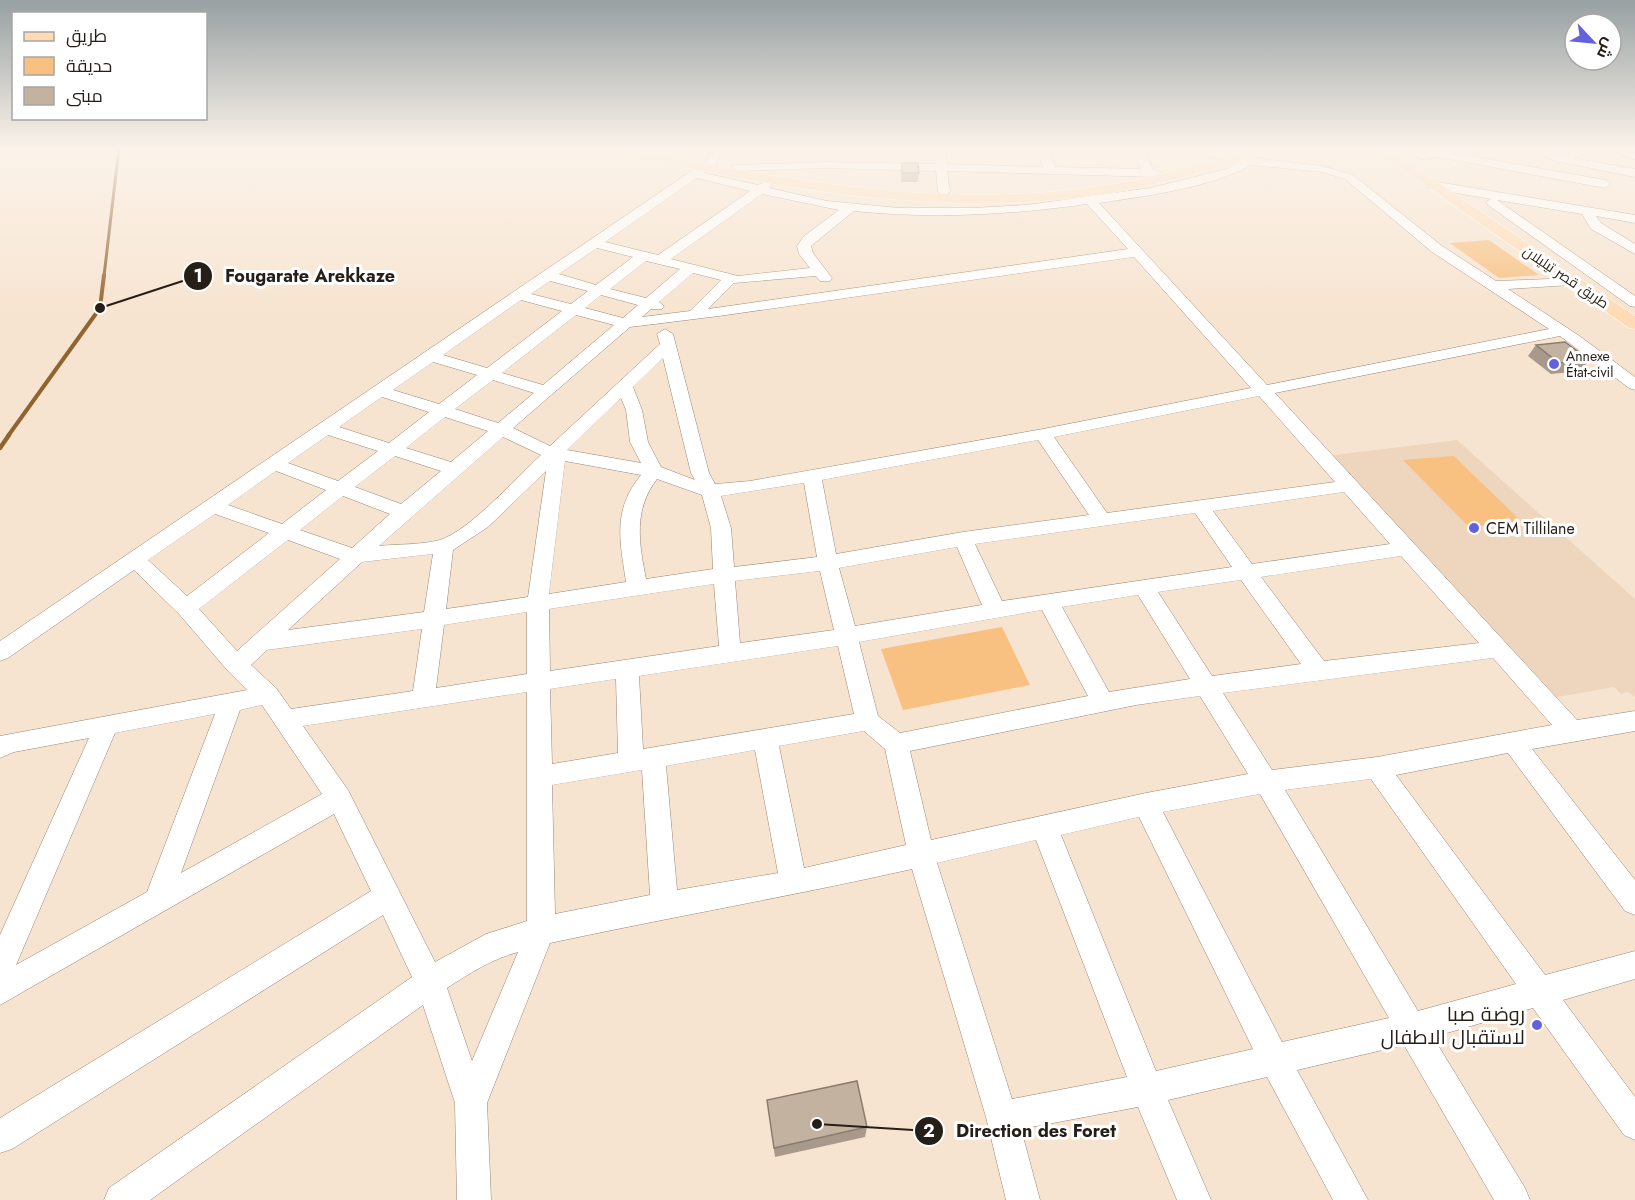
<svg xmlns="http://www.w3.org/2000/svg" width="1635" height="1200" viewBox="0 0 1635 1200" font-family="Jost,Cairo,sans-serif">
<rect width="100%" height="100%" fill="#f7e4d0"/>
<path fill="#eed6be" d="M 1457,440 L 1635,599 L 1635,697 L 1628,692 L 1621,694 L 1614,687 L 1553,698 L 1326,456 Z"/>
<path fill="#f8c081" d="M 1489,240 L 1539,275 L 1499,278 L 1450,243 Z
M 1454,456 L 1521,521 L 1469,527 L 1403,460 Z
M 1002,627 L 1030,685 L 903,710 L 881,649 Z"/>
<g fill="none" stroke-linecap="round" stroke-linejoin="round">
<path stroke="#90642f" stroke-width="3" d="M 104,276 L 119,148"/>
<path stroke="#90642f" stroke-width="4" d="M 8,436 L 100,308 L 104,275"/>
<path stroke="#90642f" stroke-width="4.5" d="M 0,448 L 9,435"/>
<g stroke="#978674" stroke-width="1">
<path id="minor" d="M 714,148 L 725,148 L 715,165 L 704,173 L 758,185 L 766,181 L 772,185 L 769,188 L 827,201 L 899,208 L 973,208 L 1026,205 L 1150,188 L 1227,169 L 1236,163 L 1187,150 L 1186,148 L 1202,148 L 1245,157 L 1251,149 L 1255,148 L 1261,151 L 1255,158 L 1323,166 L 1353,175 L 1442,246 L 1496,281 L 1576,278 L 1578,281 L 1576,284 L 1571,285 L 1508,289 L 1578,335 L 1635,377 L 1635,390 L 1629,388 L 1560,336 L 1275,393 L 1577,720 L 1635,711 L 1635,731 L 1532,749 L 1635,880 L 1635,915 L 1625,911 L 1508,753 L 1396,775 L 1545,975 L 1635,951 L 1635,979 L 1563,1000 L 1635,1097 L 1635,1140 L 1624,1135 L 1533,1008 L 1433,1037 L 1525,1188 L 1530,1200 L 1494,1200 L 1404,1045 L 1297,1070 L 1368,1200 L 1333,1200 L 1267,1077 L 1168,1100 L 1211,1200 L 1177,1200 L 1138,1107 L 1021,1129 L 1040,1200 L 1006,1200 L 986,1117 L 912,869 C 792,896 671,917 550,943 L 487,1103 L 491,1200 L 457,1200 L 455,1103 L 423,1005 L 150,1200 L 104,1200 L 109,1188 L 412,977 L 383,915 L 12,1149 L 0,1153 L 0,1118 L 371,891 L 334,814 L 0,1005 L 0,935 L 89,738 L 14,752 L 0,758 L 0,736 L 247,690 L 228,671 L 179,614 L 134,570 L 8,658 L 0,661 L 0,641 L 706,161 ZM 1251,165 L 1322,172 L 1345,179 L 1432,252 L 1549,329 L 1267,385 L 1099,203 C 1146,196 1210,188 1251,165 ZM 697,178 L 750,191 L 658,255 L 605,242 ZM 762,194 L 839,210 L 804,236 L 797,246 L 799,254 L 810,268 L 738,276 L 671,259 ZM 1087,204 L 1128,249 L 708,309 L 734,283 L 816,276 L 820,281 L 830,281 L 832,278 L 813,253 L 811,246 L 854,211 C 932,219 1009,215 1087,204 ZM 597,248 L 633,257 L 596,285 L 559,274 ZM 1134,257 L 1251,388 L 1043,429 L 750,481 L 715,484 L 709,473 L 673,334 L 665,329 L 657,334 L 660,344 L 550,446 L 513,428 L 630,327 L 719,316 ZM 646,261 L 680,269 L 646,298 L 610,289 ZM 693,273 L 721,280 L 690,311 L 642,317 L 651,309 L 662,309 L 664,306 L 659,302 ZM 550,281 L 588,291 L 571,304 L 531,294 ZM 601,295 L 638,305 L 623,318 L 585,308 ZM 521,300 L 562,311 L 487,368 L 443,355 ZM 576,315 L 614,325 L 543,385 L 502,373 ZM 663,358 L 691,473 L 695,480 L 661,467 L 648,442 L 642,410 L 633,387 ZM 433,362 L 477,375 L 439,404 L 393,390 ZM 493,380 L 534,393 L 498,423 L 455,409 ZM 1259,396 L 1335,482 L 1107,513 L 1054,437 ZM 382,397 L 429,412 L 389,443 L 339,427 ZM 621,398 L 626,410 L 630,442 L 641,463 L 567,450 ZM 445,417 L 488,431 L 451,462 L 406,448 ZM 328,435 L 378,451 L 338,481 L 288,463 ZM 503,437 L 541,455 C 517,477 469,531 440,540 C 421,545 398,544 379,546 ZM 1038,440 L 1089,515 L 963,532 L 836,554 L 822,480 ZM 395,456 L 441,471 L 401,504 L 355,487 ZM 565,461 L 641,475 C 612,510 620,541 626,582 L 549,594 ZM 276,471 L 326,490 L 282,524 L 228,505 ZM 546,471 L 528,597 L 446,609 L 453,550 L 488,527 ZM 657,479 L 702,495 L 711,528 L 713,569 L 646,579 C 639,543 633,510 657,479 ZM 804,483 L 817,557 L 734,567 L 731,528 L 721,496 ZM 1344,492 L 1390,544 L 1252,564 L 1213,511 ZM 343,496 L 390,514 L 352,548 L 300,530 ZM 1195,513 L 1232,567 L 1002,601 L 975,544 ZM 215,514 L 269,533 L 187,596 L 148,560 ZM 288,540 L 340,559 L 237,651 L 199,609 ZM 957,547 L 982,605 L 855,626 L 839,568 ZM 433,554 L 424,612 L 288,630 L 362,562 ZM 1401,556 L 1479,643 L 1324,661 L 1261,577 ZM 820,571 L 834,630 L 740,643 L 735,581 ZM 1241,580 L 1301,664 L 1212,676 L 1158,592 ZM 714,584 L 719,646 L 550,671 L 549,609 ZM 1138,595 L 1190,679 L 1109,692 L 1062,607 ZM 1042,610 L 1088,696 L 900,733 L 878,716 L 859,642 ZM 527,612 L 527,674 L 436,688 L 444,625 ZM 422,629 L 413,691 L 291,709 L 276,688 L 251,665 L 267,650 ZM 838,646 L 854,714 L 643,749 L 639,676 ZM 1493,658 L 1552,725 L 1377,757 L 1272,770 L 1223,693 ZM 616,679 L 618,753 L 552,764 L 550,689 ZM 527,692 L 527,921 L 486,934 L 435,962 L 348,790 L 303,726 ZM 1200,696 L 1248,774 L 1146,793 L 931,840 L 910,751 L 1136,705 ZM 262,705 L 322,794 L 181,873 L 240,710 ZM 215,714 L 147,892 L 16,965 L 115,733 ZM 864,731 L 885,749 L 906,845 L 804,868 L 779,746 ZM 755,750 L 778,873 L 677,890 L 666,766 ZM 642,770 L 650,895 L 555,914 L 552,785 ZM 1371,779 L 1516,984 L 1418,1011 L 1285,790 ZM 1260,794 L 1389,1018 L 1282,1042 L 1163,812 ZM 1139,817 L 1253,1049 L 1156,1071 L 1061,835 ZM 1036,840 L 1127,1077 L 1012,1099 L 937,863 ZM 518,952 L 472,1061 L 447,988 C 470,973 492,959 518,952 Z
M 934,148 L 944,148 L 947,164 L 1043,167 L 1036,148 L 1047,148 L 1055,167 L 1141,169 L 1132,148 L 1143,148 L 1153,169 L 1163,173 L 1157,177 L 947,171 L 950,192 L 944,196 L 938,192 L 936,171 L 826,168 L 736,171 L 730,168 L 736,165 L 826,162 L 935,164 Z
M 1398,148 L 1412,148 L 1425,153 L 1457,148 L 1459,150 L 1454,153 L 1605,180 L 1611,184 L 1605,188 L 1438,157 L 1424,160 Z
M 1524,148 L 1540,148 L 1562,155 L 1582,148 L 1597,148 L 1596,150 L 1573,158 L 1635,169 L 1635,177 L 1556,161 Z
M 1602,148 L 1619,148 L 1635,152 L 1635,159 Z
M 1431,181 L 1635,215 L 1635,223 L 1596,216 L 1601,223 L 1635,244 L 1635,254 L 1591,229 L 1582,214 L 1497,200 L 1635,296 L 1635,307 L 1630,306 L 1488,205 L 1486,202 L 1491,199 L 1427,188 L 1425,185 Z"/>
</g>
<g stroke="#fff" stroke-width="1">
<path id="major" d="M 602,148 L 627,148 C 794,182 955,213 1126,182 C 1170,174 1211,159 1253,148 L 1274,148 L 1272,151 C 1224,165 1176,181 1127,190 C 951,223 781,188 609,152 Z
M 1372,148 L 1387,148 L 1635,316 L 1635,329 L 1629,328 Z"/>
</g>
<use href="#minor" fill="#fff" fill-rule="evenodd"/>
<use href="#major" fill="#fedbb4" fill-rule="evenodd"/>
</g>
<path fill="#a9998a" d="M 902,163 L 919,173 L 918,182 L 901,182 Z
M 1536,345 L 1589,360 L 1581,371 L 1551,374 L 1528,356 Z
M 767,1100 L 867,1127 L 865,1137 L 775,1157 Z"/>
<path fill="#c4b2a0" stroke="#897d70" stroke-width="1.5" d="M 902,163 L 918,163 L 919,173 L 902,173 Z
M 1565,342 L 1589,360 L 1559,363 L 1536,345 Z
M 857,1081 L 867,1127 L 774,1148 L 767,1100 Z"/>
<linearGradient id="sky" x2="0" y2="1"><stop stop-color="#97a0a2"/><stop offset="0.47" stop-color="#fbf3ea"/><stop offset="1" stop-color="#fbf3ea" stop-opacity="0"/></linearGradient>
<rect width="1635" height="316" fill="url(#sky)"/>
<g fill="#6263dc" stroke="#fff" stroke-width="2">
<circle cx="1554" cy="364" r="6"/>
<circle cx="1474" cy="528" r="6"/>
<circle cx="1537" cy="1025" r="6"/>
</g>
<g text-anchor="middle" stroke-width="6" stroke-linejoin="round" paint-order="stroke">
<g font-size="14" fill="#261f18" stroke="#fff">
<text transform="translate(1566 277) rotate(34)" y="5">طريق قصر تيليلان</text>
</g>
<g font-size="14" fill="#261f18" stroke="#fff" text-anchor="start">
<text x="1566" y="361">Annexe<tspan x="1566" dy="16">État-civil</tspan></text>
</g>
<g font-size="16" fill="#261f18" stroke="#fff" text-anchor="start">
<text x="1486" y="534">CEM Tillilane</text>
</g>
<g font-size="20" fill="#261f18" stroke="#fff" text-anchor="end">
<text x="1525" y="1021">روضة صبا<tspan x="1525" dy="23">لاستقبال الاطفال</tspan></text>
</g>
</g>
<path fill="none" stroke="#261f18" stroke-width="2" d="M100 308L198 276M817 1124L929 1131"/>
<g fill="#261f18" stroke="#fff" stroke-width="2">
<circle cx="100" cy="308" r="6"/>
<circle cx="817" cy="1124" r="6"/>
<circle cx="198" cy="276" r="15"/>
<circle cx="929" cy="1131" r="15"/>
</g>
<g font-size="18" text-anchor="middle" font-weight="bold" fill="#fff">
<text x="198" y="282">1</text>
<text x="929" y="1137">2</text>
</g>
<g font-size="18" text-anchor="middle" font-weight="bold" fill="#261f18" stroke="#fff" stroke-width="6" stroke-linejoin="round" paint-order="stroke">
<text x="310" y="282">Fougarate Arekkaze</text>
<text x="1036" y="1137">Direction des Foret</text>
</g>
<rect x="12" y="12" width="195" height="108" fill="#ffffff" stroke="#a8a5a3" stroke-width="1.5"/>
<rect x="24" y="32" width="30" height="9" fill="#fedbb4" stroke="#a8a5a3" stroke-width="1.5"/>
<text x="66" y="42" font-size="18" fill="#261f18">طريق</text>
<rect x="24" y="57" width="30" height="18" fill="#f8c081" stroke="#a8a5a3" stroke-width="1.5"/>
<text x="66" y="72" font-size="18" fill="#261f18">حديقة</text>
<rect x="24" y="87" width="30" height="18" fill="#c4b2a0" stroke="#a8a5a3" stroke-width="1.5"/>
<text x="66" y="102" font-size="18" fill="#261f18">مبنى</text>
<g transform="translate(1593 42) rotate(116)"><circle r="28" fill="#ffffff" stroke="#a8a5a3" stroke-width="1.5"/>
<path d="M0-4.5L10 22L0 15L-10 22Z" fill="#6263dc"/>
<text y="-9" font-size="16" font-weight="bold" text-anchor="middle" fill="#261f18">ش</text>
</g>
</svg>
